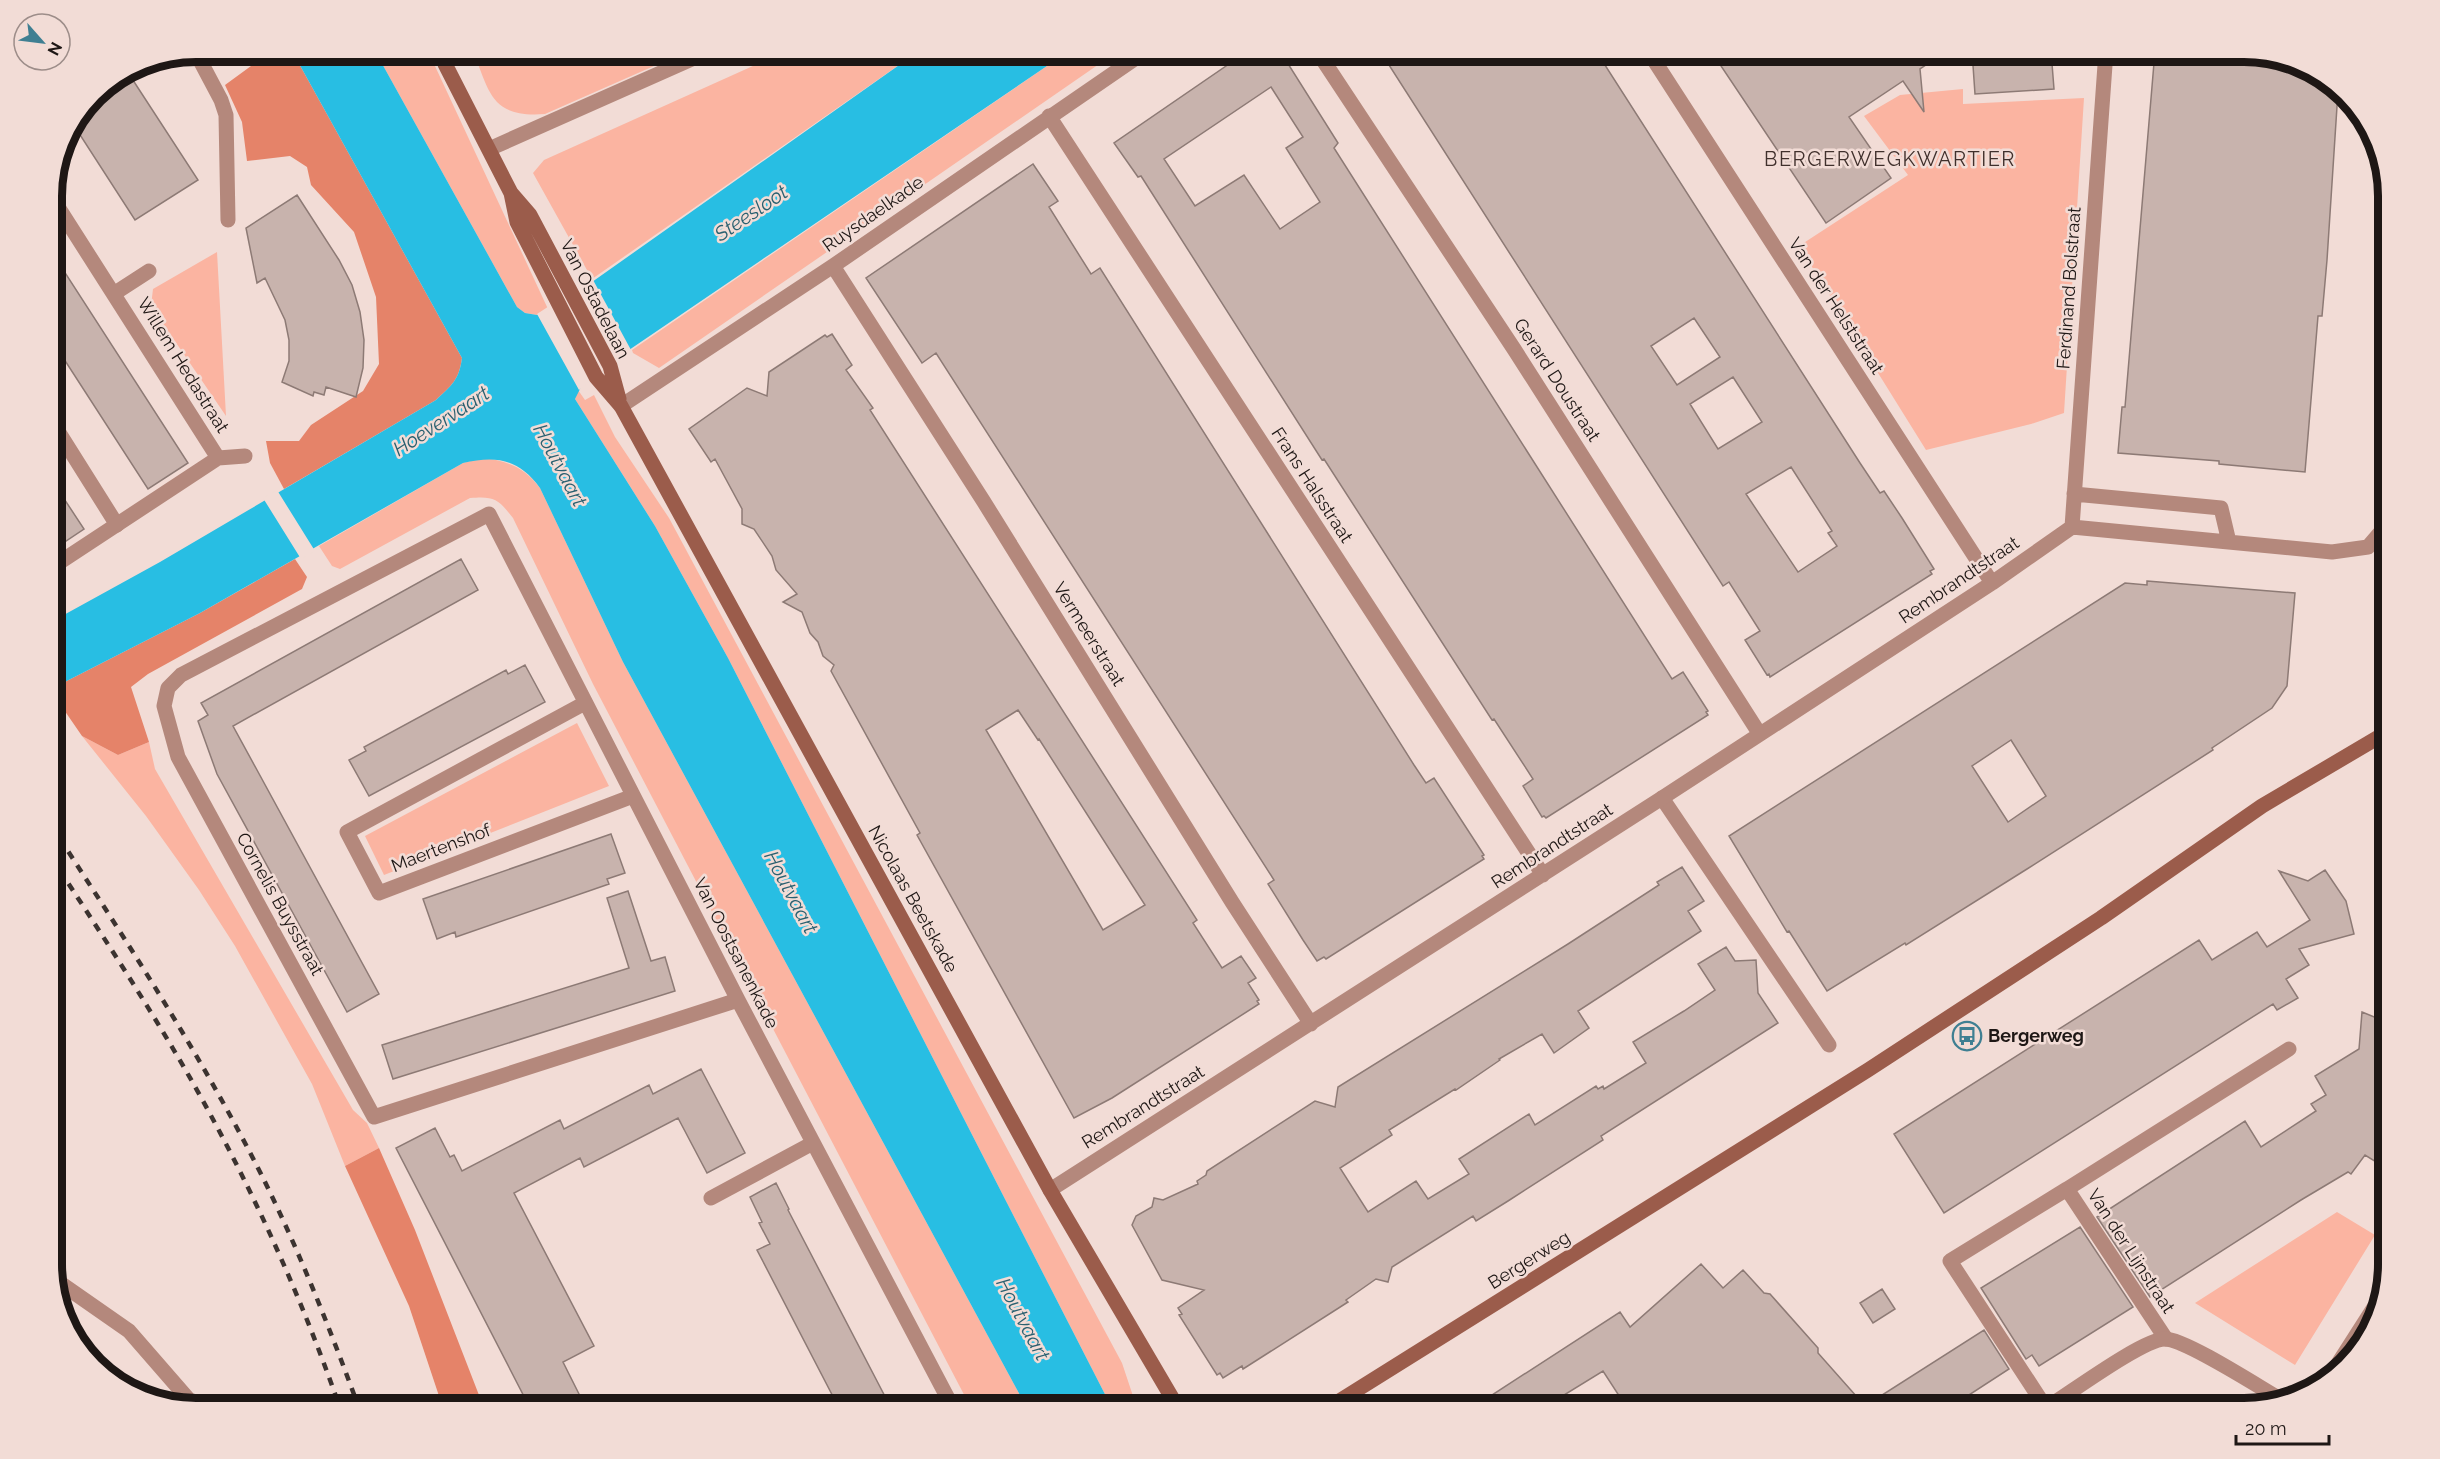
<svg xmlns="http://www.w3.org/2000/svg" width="2440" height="1459" viewBox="0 0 2440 1459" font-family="Raleway,sans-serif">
<rect width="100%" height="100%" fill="#f2dcd6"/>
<path fill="#fbb4a1" d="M 375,51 L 428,51 L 548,309 L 537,315 L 525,313 L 517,307 Z
M 473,51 L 688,51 L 545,114 C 491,118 490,93 473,51 Z
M 786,51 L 919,51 L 592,279 L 533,173 L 544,160 Z
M 1069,51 L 1118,51 L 659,368 L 633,353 L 632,350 Z
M 1963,89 L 1963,104 L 2084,98 L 2064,413 L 2031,424 L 1926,450 L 1799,246 L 1908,175 L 1864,116 L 1900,95 Z
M 217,252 L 226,416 L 151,306 L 153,289 Z
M 578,390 L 585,400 L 594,395 L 615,437 L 669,518 L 1122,1363 L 1137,1408 L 1112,1408 L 728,658 L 655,526 L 575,399 Z
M 482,458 C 508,461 524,467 540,488 L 623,662 L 1027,1408 L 971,1408 L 593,684 L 513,518 C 498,499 495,496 470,498 L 340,569 L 332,566 L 319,546 L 463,463 Z
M 577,723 L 609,786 L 384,875 L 365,836 Z
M 82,736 L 118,755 L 149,742 L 155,769 L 353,1110 L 367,1123 L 379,1148 L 345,1166 L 312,1084 L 235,946 L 199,890 L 146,816 Z
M 2337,1212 L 2375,1235 L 2295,1365 L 2195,1303 Z"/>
<path fill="#e58369" d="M 243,51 L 292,51 L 462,358 C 459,380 452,385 436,400 L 284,489 L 270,463 L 266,441 L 299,441 L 311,425 L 363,391 L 379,364 L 376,297 L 354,232 L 311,185 L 307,167 L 290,156 L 247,161 L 242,122 L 225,85 L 251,66 Z
M 295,559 L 307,577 L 302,589 L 148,674 L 131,687 L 149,742 L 118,755 L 82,736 L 51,691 L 51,689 L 200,613 Z
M 379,1148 L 415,1230 L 484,1408 L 443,1408 L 409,1306 L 345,1166 Z"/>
<path fill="#28bee3" d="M 292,51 L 375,51 L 517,307 L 525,313 L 537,315 L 592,282 L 919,51 L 1069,51 L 629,350 L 581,387 L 575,399 L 655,526 L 728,658 L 1112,1408 L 1027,1408 L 623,662 L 540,488 C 519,459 496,455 463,463 L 200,613 L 51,689 L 51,622 L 160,562 L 436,400 C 452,385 459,380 462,358 Z"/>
<path fill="#f2dcd6" d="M 592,278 L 631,350 L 579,390 L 537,314 Z
M 277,490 L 315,551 L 301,559 L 263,498 Z"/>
<path fill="#c8b3ad" stroke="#8d7a75" stroke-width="1.5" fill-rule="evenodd" d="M 1248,51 L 1280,51 L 1338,143 L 1334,148 L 1672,679 L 1683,672 L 1708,711 L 1706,712 L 1708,715 L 1546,818 L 1544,816 L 1542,817 L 1523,786 L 1533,779 L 1494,719 L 1492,720 L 1324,459 L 1322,460 L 1141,176 L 1138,177 L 1114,143 ZM 1271,87 L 1303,137 L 1286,148 L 1320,202 L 1280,229 L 1244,175 L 1195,206 L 1164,159 Z
M 1380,51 L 1596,51 L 1860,463 L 1880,493 L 1884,491 L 1902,518 L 1934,569 L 1930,571 L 1932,574 L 1770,677 L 1769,674 L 1767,675 L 1745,640 L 1760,631 L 1729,582 L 1723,586 ZM 1694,318 L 1720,357 L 1677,385 L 1651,346 ZM 1733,377 L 1762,422 L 1718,449 L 1690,404 ZM 1791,467 L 1832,531 L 1828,533 L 1837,546 L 1798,572 L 1746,494 Z
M 1711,51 L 1907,51 L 1908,54 L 1947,51 L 1920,69 L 1924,112 L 1903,81 L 1849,117 L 1891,178 L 1826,223 Z
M 1972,51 L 2051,51 L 2054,89 L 1975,94 Z
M 2155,51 L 2245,51 L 2248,52 L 2247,59 L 2289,63 L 2317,70 L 2338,91 L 2327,260 L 2322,316 L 2318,316 L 2305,472 L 2219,464 L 2219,461 L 2118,453 L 2122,407 L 2125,407 Z
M 127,71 L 198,180 L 135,220 L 73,124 L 93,93 Z
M 1033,164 L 1058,201 L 1049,207 L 1091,274 L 1100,268 L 1414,765 L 1426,783 L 1434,778 L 1484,855 L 1482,856 L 1484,859 L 1326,959 L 1324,957 L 1317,961 L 1303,940 L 1268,884 L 1274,880 L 936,353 L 922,363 L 866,278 Z
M 297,195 L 339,260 L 352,285 L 360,312 L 364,340 L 363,368 L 356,397 L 326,387 L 324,395 L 314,392 L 313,396 L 282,382 L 289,361 L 289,340 L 285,320 L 265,278 L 257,283 L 246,228 Z
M 51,251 L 188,463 L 148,489 L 51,339 Z
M 832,334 L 852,365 L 846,370 L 873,408 L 870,410 L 1197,920 L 1193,923 L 1222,968 L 1241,956 L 1256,978 L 1248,983 L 1259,1000 L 1257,1001 L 1259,1004 L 1112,1098 L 1074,1118 L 917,835 L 920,833 L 831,671 L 834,665 L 823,656 L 818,642 L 810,633 L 802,612 L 783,602 L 797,594 L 776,570 L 772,556 L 754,529 L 742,524 L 742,509 L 715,459 L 711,462 L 689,429 L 747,388 L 767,396 L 769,372 L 825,335 L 827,337 ZM 1018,710 L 1038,740 L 1039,739 L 1145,905 L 1103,930 L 986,730 Z
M 51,479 L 84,529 L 51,551 Z
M 461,559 L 478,590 L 233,726 L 379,994 L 347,1012 L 217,774 L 198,721 L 208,715 L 201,703 Z
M 2147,581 L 2295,593 L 2287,686 L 2272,708 L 2212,748 L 2213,750 L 2027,869 L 1906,945 L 1905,943 L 1827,991 L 1789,931 L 1787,932 L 1729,836 L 2125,583 L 2147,585 ZM 2011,740 L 2046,796 L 2008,822 L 1972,766 Z
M 525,665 L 545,702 L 369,796 L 349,760 L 366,751 L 364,747 L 506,670 L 508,674 Z
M 611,834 L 625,873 L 607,879 L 609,884 L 456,937 L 455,932 L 437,939 L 423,899 Z
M 1682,867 L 1704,901 L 1688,911 L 1701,931 L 1578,1011 L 1589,1028 L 1554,1053 L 1542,1034 L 1499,1059 L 1500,1060 L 1456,1090 L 1455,1089 L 1389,1130 L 1392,1135 L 1340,1168 L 1368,1212 L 1416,1181 L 1428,1199 L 1469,1174 L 1459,1159 L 1529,1114 L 1535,1125 L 1596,1086 L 1598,1089 L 1603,1086 L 1604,1089 L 1646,1063 L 1633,1042 L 1684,1011 L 1715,990 L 1698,964 L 1726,947 L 1735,961 L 1756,960 L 1758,993 L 1778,1023 L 1601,1136 L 1603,1140 L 1508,1201 L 1476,1221 L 1473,1216 L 1392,1267 L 1388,1282 L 1376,1279 L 1346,1300 L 1348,1302 L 1243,1369 L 1242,1366 L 1223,1378 L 1220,1373 L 1217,1375 L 1179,1315 L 1182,1314 L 1178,1308 L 1204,1290 L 1162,1280 L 1132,1225 L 1136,1216 L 1152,1207 L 1154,1198 L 1163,1200 L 1198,1184 L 1197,1181 L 1206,1175 L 1207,1171 L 1315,1101 L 1335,1107 L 1338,1087 L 1568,944 L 1659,885 L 1657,882 Z
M 2325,870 L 2346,901 L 2354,934 L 2299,949 L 2309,965 L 2286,979 L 2298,998 L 2277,1010 L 2273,1004 L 1944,1213 L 1894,1134 L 2199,940 L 2212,960 L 2257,932 L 2267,947 L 2310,920 L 2279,871 L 2308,881 Z
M 628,891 L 651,961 L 665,957 L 675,991 L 393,1079 L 382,1045 L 629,968 L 607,898 Z
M 2362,1012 L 2389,1023 L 2389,1170 L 2365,1155 L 2351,1174 L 2348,1172 L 2301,1200 L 2150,1297 L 2097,1217 L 2245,1121 L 2261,1147 L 2316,1111 L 2311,1104 L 2326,1095 L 2315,1076 L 2359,1049 Z
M 701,1069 L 745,1153 L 707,1173 L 678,1118 L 584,1167 L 580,1158 L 514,1193 L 594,1346 L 563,1362 L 586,1408 L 530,1408 L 396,1148 L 435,1128 L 450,1157 L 454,1155 L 462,1171 L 560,1120 L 564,1129 L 649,1085 L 653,1094 Z
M 776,1183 L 789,1209 L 788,1210 L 891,1408 L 839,1408 L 757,1250 L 770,1244 L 759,1223 L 762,1222 L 750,1197 Z
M 2080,1227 L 2133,1307 L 2039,1366 L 2032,1355 L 2026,1359 L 1981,1288 Z
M 1701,1264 L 1723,1288 L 1743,1270 L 1764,1293 L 1770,1294 L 1818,1348 L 1818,1353 L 1865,1406 L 1984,1330 L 2009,1369 L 1949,1408 L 1627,1408 L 1603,1371 L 1543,1408 L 1472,1408 L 1620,1312 L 1630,1327 Z
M 1882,1289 L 1895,1309 L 1873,1323 L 1860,1303 Z"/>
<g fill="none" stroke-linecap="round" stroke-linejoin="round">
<path stroke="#b4887c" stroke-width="15" d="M 51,420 L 117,525
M 1662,798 L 1829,1045
M 53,1278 L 129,1331 L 196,1408
M 2166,1339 L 2067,1189 L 2289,1049
M 2046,1408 L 1950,1261 L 2067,1189"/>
<path stroke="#b4887c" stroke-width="15" d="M 195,51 L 221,100 L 226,115 L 228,220
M 1317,51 L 1514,349 L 1759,733
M 1648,51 L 1992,583
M 1049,116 L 1543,875
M 489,149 L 710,51
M 51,196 L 218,458 L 51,568
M 833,266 L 984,502 L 1232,902 L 1311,1024
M 115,293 L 149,271
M 2389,358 L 2383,360 L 2389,456
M 621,406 L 833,266 L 1146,51
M 218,458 L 245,456
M 2074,494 L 2221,508 L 2229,542
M 2072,527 L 2106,51
M 2072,527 L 2332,552 L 2368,547 L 2380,533 L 2389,516
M 585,703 L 347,832 L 379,893 L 633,796
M 738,1000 L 374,1117 L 178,757 L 164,706 L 168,688 L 181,675 L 489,514 L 738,1000 L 953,1408
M 1050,1190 L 1662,798 L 1992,583 L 2072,527
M 711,1198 L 813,1143
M 2332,1373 L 2380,1298
M 2046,1408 C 2069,1394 2143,1339 2165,1339 C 2185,1339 2259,1387 2280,1399"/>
<path stroke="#9b5c4b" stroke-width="15" d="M 441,51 L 445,64 L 511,193 L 530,215 L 610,366 L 619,399
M 511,193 L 517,222 L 596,377 L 621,406 L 1050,1190 L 1178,1408
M 1328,1408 L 1868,1070 L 2101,918 L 2262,806 L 2389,731"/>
<path stroke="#3c3330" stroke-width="4.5" stroke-dasharray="8 8" stroke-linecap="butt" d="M 51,825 C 125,939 200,1053 261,1174 C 299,1250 330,1329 359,1408
M 51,857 C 97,927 143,997 185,1069 C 247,1177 299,1290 340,1408"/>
</g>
<defs>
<g id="bus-ring" transform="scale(1.5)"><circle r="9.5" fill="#f2dcd6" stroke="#3f7f92" stroke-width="1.5"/><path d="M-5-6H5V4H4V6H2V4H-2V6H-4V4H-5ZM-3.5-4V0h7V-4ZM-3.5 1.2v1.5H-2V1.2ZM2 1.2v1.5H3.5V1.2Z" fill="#3f7f92"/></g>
</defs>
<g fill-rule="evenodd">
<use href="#bus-ring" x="1967" y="1036"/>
</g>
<g text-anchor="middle" stroke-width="5" stroke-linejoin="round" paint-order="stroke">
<g font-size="18" fill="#1e1715" stroke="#f2dcd6">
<text transform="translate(873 214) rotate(-35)" y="6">Ruysdaelkade</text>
<text transform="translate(2069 288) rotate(-86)" y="6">Ferdinand Bolstraat</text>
<text transform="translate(595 299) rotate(63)" y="6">Van Ostadelaan</text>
<text transform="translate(1836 306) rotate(57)" y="6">Van der Helststraat</text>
<text transform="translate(183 365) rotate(58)" y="6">Willem Hedastraat</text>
<text transform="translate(1557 380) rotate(57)" y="6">Gerard Doustraat</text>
<text transform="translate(1312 485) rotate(57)" y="6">Frans Halsstraat</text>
<text transform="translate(1959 580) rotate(-34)" y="6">Rembrandtstraat</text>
<text transform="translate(1089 634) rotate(58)" y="6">Vermeerstraat</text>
<text transform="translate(1552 846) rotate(-33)" y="6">Rembrandtstraat</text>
<text transform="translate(441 848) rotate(-21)" y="6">Maertenshof</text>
<text transform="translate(913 899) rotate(61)" y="6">Nicolaas Beetskade</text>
<text transform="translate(280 904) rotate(61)" y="6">Cornelis Buysstraat</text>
<text transform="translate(736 953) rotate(63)" y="6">Van Oostsanenkade</text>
<text transform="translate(1143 1107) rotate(-32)" y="6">Rembrandtstraat</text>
<text transform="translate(2131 1251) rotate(57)" y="6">Van der Lijnstraat</text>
<text transform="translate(1529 1260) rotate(-32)" y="6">Bergerweg</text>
</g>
<g font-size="18" font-weight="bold" fill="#1e1715" stroke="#f2dcd6" text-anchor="start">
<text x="1988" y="1042">Bergerweg</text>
</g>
<g font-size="20" letter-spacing="1.5" fill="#40302c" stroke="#f2dcd6">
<text x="1890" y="166">BERGERWEGKWARTIER</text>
</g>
<g font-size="20" font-style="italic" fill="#296070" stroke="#f2dcd6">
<text transform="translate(751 213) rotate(-34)" y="7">Steesloot</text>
<text transform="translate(441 421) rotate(-33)" y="7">Hoevervaart</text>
<text transform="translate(560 465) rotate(62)" y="7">Houtvaart</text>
<text transform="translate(791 892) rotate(62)" y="7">Houtvaart</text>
<text transform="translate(1023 1319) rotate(62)" y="7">Houtvaart</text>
</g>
</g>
<path d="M0 0H2440V1459H0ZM196 62H2244A134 134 0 0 1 2378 196V1264A134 134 0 0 1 2244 1398H196A134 134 0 0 1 62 1264V196A134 134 0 0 1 196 62Z" fill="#f2dcd6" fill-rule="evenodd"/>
<path fill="none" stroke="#1e1715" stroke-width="8" d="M196 62H2244A134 134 0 0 1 2378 196V1264A134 134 0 0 1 2244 1398H196A134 134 0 0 1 62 1264V196A134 134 0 0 1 196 62Z"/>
<g transform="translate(42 42) rotate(118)"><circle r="28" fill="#f2dcd6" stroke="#9d8d89" stroke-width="1.5"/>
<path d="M0-4.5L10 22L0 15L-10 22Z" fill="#3f7f92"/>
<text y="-9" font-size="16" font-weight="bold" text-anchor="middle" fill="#1e1715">N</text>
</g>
<path d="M2236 1435v9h93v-9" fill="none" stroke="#1e1715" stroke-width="3"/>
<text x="2245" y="1435" font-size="18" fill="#1e1715" stroke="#f2dcd6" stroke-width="4.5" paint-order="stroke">20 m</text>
</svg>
